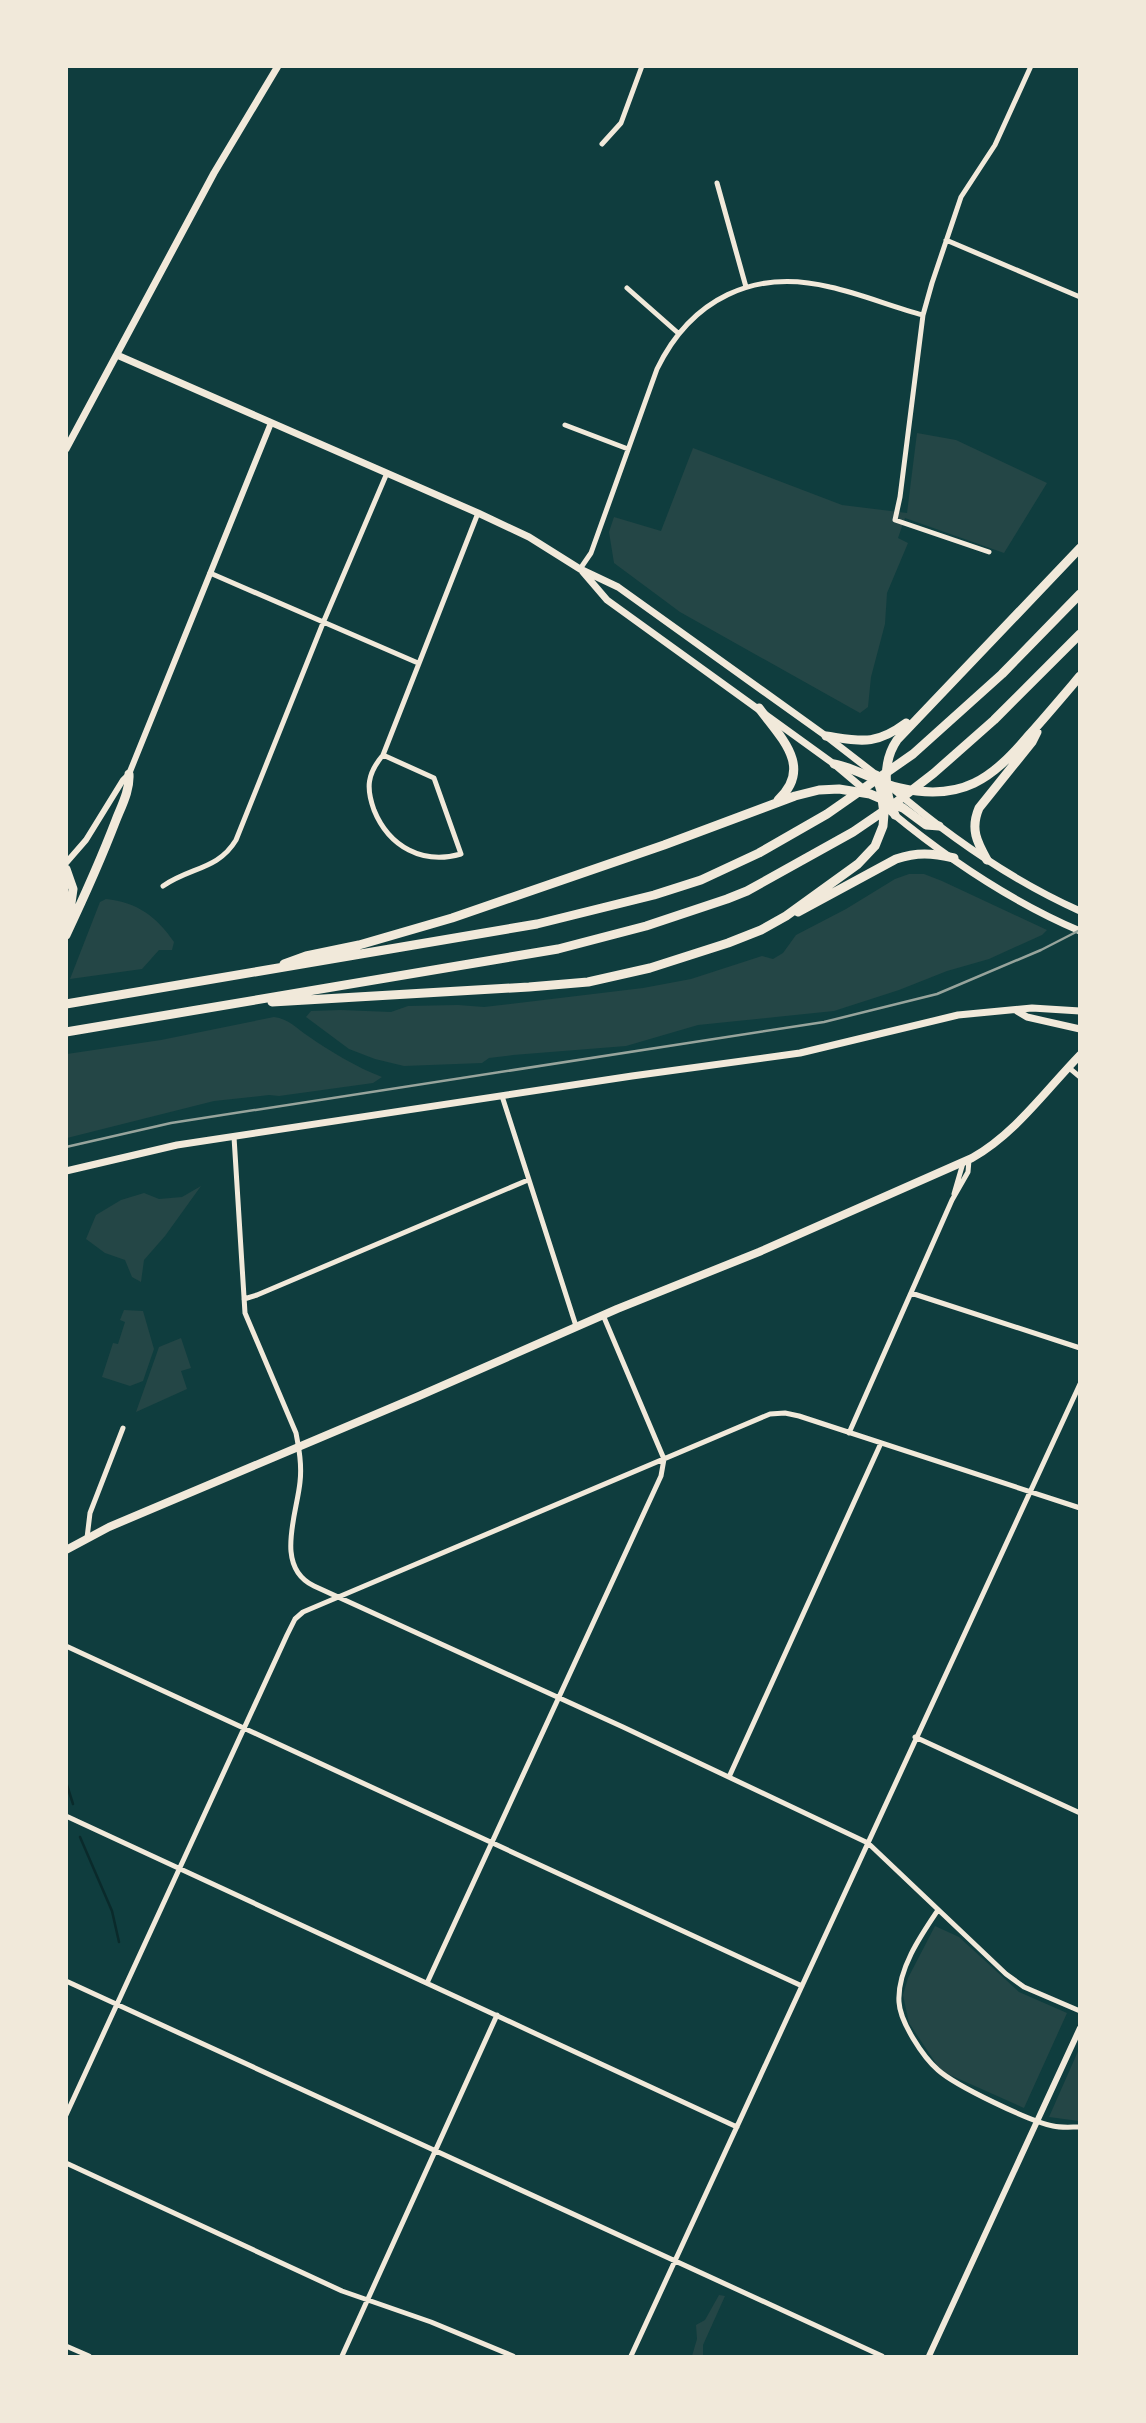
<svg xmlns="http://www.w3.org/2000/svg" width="1146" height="2423" viewBox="0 0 1146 2423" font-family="'Work Sans',sans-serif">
<rect width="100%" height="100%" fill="#0f3d3e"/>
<path fill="#244646" d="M 917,433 L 956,440 L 1047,483 L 1004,553 L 905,518 L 898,538 L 908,543 L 887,593 L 885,624 L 871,677 L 868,707 L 860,713 L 680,612 L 614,563 L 609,532 L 614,517 L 661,531 L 693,448 L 842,505 L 907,513 Z
M 909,874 L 924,874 L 942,881 L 1047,930 L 1042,935 L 989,959 L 947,971 L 899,990 L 834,1011 L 698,1025 L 626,1046 L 513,1055 L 489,1058 L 482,1063 L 404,1066 L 375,1059 L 349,1049 L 306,1017 L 311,1011 L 341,1010 L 391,1012 L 408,1006 L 458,1005 L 484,1007 L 643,988 L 691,979 L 762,956 L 773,959 L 783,953 L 796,935 L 846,909 L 895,879 Z
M 106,899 C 137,902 157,917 174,942 L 172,950 L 159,950 L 142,969 L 70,979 L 100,902 Z
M 274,1017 C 289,1019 296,1028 308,1036 C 331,1052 356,1067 382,1077 L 373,1083 L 279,1096 L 269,1095 L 214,1101 L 67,1138 L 67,1054 L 161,1040 Z
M 201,1186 L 165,1236 L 144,1260 L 141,1282 L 132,1277 L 125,1260 L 105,1253 L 86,1239 L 96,1215 L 121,1200 L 144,1193 L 159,1199 L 182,1197 Z
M 124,1310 L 143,1311 L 154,1349 L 143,1381 L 130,1386 L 102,1377 L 113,1343 L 118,1344 L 125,1322 L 120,1320 Z
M 181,1338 L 191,1368 L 181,1371 L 187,1389 L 136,1412 L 159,1347 Z
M 935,1926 L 959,1937 L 1019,1992 L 1067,2013 L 1024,2108 L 941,2071 L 909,2023 L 903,1995 L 908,1978 Z
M 1079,2049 L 1079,2121 L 1049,2117 Z
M 719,2295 L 725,2296 L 703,2345 L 703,2356 L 692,2356 L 697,2339 L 696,2325 L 705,2320 Z"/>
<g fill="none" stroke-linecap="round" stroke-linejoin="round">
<path stroke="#0a2a2b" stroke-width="2.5" d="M 66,1782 L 73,1804
M 80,1837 L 112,1911 L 119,1942"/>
<path stroke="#f1e9da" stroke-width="5" d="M 602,144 L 621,123 L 642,66
M 717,183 L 746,287
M 946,240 L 1080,297
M 627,288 L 678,333
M 565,425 L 628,449
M 989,552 L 895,520 L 900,497 L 923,315 L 932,283 L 961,197 L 995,145 L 1031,66
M 580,569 L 591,553 L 657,369 C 691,299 754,268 830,287 C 862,294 892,307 923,315
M 210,573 L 418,663
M 383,755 L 434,778 L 461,854 C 423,865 389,847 374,810 C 366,788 367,774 383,755 L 478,513
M 163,886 C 190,867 218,870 236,840 L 323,623 L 387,473
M 1068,1067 L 1080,1077
M 502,1096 L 576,1326
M 234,1137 L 245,1313 L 296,1433 C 299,1449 302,1465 300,1482 C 297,1514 274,1567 314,1586 L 623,1727 L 868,1843 L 1006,1974 L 1024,1987 L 1080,2011
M 954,1194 L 963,1163
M 911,1293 L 1080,1348
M 244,1299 L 257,1295 L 528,1180
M 849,1433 L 952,1200 L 968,1172 L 969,1160
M 87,1538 L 90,1513 L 123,1428
M 66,1646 L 802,1986
M 915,1737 L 1080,1813
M 729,1777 L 881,1443
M 66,1816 L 737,2127
M 938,1910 C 921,1935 897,1970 899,2002 C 900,2022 923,2057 938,2070 C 956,2086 1029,2121 1053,2126 C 1061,2128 1071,2127 1080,2127
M 66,1981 L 882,2356
M 427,1983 L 661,1476 L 664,1459 L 603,1315
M 66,2115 L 287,1635 L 295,1619 L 303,1612 L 770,1414 L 785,1413 L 799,1416 L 1080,1508
M 66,2163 L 342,2291 L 431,2322 L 513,2356
M 66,2346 L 89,2356
M 342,2356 L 497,2015
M 631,2356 L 1080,1384"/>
<path stroke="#f1e9da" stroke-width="6" d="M 66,863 L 86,840 L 123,780 L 129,774 L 271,423
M 929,2356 L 1080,2028"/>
<path stroke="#f1e9da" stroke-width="7" d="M 117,355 L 478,513 L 529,537 L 580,569 L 618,587 L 826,736 L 879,777
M 66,449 L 214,173 L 278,66
M 583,572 L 607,600 L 834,764 L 866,791
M 891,787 C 948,836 1011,880 1080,911
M 891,812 C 948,859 1012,902 1080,931
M 1017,1011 L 1027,1017 L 1080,1029
M 66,1171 L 177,1145 L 632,1076 L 800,1053 L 958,1015 L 1032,1008 L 1080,1011"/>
<path stroke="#f1e9da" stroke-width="8" d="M 66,1550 L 109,1527 L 419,1396 L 617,1309 L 759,1252 L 972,1158 C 1015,1134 1046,1090 1080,1055"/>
<path stroke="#f1e9da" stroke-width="9" d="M 759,708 C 780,737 814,767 778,800
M 826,736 C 861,741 875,746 906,723
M 834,764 C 857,768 877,783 900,788 C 962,802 992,779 1030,734 C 1047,715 1063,696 1080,676
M 895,815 C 884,792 882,762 897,740 L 1080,548
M 987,860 C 977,842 970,829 979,808 L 1032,742 L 1037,732
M 66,869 L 73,889 L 68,924
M 798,912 L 896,859 C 917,852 932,853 954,858
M 66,935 C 84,897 101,859 116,820 C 122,805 130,790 129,774
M 284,964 L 306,956 L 359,945 L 452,918 L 664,845 L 795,796 L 819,790 L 839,789 L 870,794 L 903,808 L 926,825 L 939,826
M 272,1002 L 529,987 L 588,982 L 650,968 L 728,943 L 761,930 L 786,916 L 858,864 L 875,846 L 883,826 L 884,814 L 881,791 L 876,775
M 66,1004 L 537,924 L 654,895 L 701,880 L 759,853 L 827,814 L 913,754 L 1002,674 L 1080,594
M 66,1032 L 558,949 L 646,926 L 727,899 L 747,891 L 853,832 L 894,804 L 934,773 L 994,720 L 1080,634"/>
<path stroke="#97a49c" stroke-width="2.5" d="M 66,1147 L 171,1123 L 824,1022 L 937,994 L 1041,950 L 1080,930"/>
</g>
<rect width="1146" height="2423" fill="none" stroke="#f1e9da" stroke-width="136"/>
</svg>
